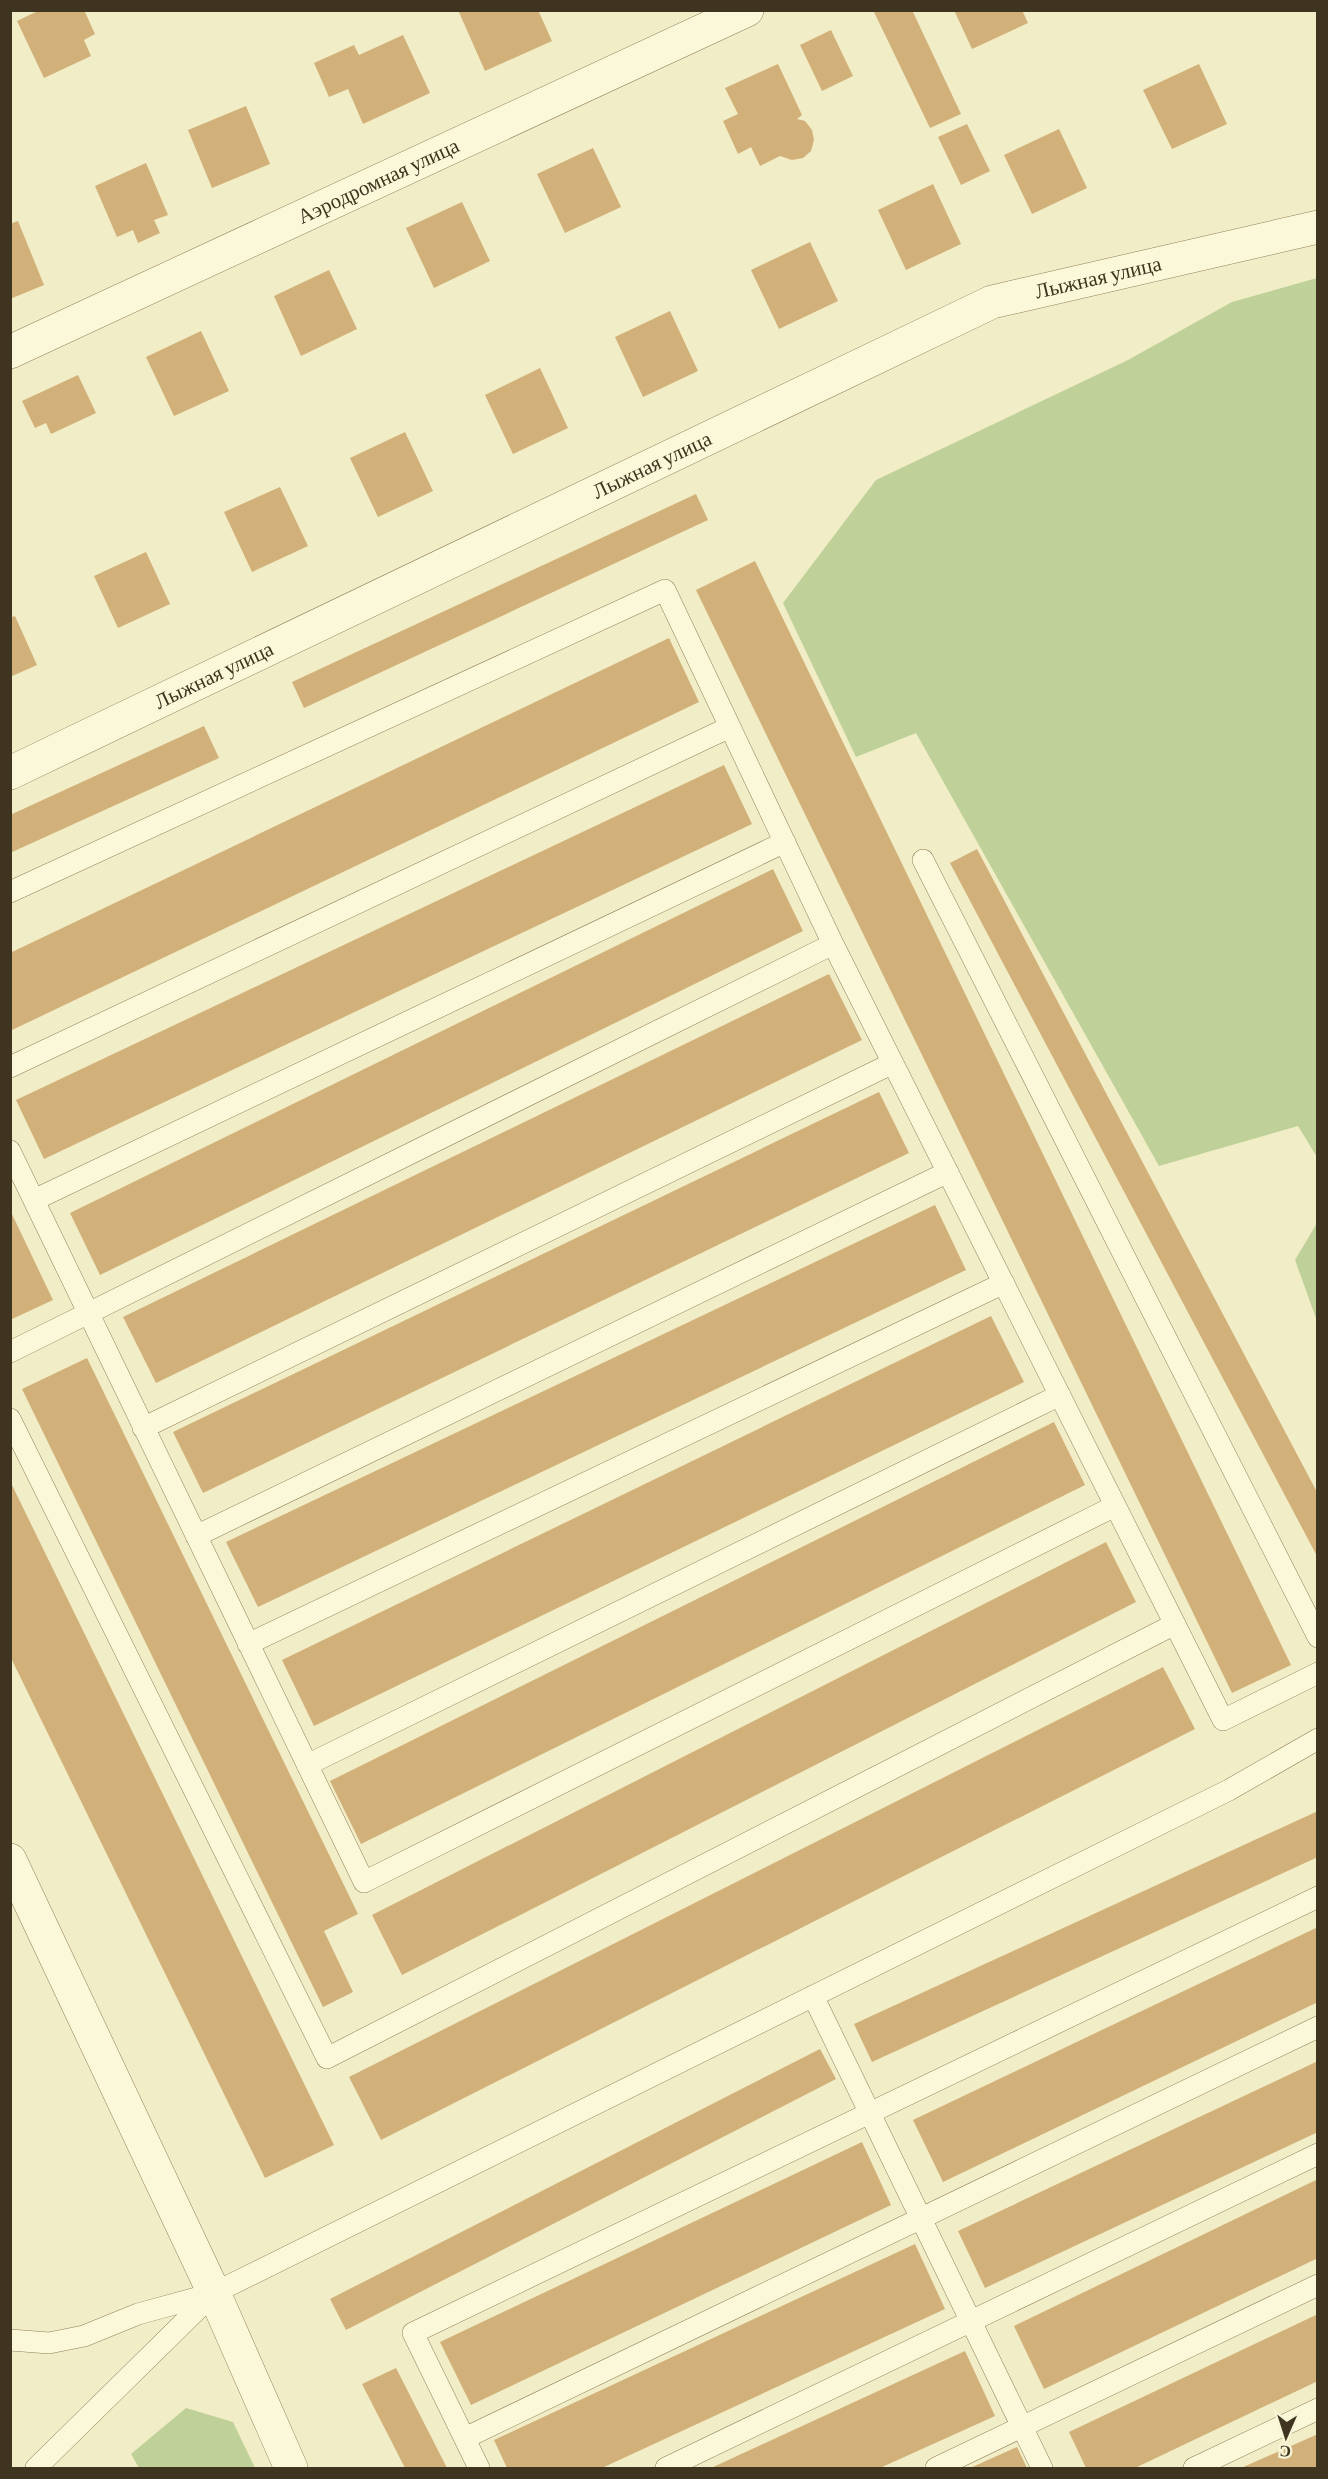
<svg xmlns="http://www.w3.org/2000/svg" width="1328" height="2479" viewBox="0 0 1328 2479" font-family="'Crimson Pro',serif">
<rect width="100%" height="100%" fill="#f1edc6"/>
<path fill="#bfd199" d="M 1317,278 L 1317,1157 L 1298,1126 L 1159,1166 L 916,733 L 856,757 L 783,603 L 876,480 L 1128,360 L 1232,302 Z
M 1317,1223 L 1317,1321 L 1295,1260 Z
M 186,2408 L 233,2422 L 255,2468 L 139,2468 L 131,2454 Z"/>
<path fill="#d2b079" d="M 40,10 L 84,10 L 95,34 L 84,40 L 91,56 L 44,78 L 17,21 Z
M 458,10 L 538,10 L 552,41 L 485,71 Z
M 877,10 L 912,10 L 961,114 L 930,128 L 874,12 Z
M 954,10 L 1022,10 L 1028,23 L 972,49 Z
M 831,30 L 853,76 L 822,91 L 800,45 Z
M 403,35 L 430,93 L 363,124 L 348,89 L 329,97 L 314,63 L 354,45 L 359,55 Z
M 778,64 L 802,115 L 797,119 L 805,121 L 812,130 L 814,140 L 811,151 L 803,158 L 792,160 L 780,156 L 760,166 L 751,147 L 738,154 L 723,121 L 738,114 L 725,88 Z
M 1199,64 L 1227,124 L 1172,149 L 1143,90 Z
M 246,106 L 270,164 L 212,188 L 188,130 Z
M 967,124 L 990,171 L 961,185 L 938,137 Z
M 1059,129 L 1087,188 L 1032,214 L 1004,155 Z
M 593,148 L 621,207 L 565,233 L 537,174 Z
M 146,163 L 168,215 L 154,220 L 160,233 L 138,243 L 133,230 L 117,237 L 95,186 Z
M 933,184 L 961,244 L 906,270 L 878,210 Z
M 462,202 L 490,261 L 434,288 L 406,228 Z
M 18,221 L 44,285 L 10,299 L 10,224 Z
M 810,242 L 838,301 L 779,329 L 751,270 Z
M 329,270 L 357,329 L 301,356 L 274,296 Z
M 670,311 L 698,371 L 643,397 L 615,337 Z
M 201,331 L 229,391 L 174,416 L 146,357 Z
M 540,368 L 568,428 L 513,454 L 485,395 Z
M 78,375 L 96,413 L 51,434 L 46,423 L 35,428 L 22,401 Z
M 405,432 L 433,491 L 378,517 L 350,458 Z
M 280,487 L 308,546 L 252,572 L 224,512 Z
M 696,494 L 708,520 L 304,708 L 292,682 Z
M 146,552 L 170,604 L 118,628 L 94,576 Z
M 755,561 L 1291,1665 L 1232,1693 L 696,590 Z
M 15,616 L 37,665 L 10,677 L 10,618 Z
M 669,638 L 699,702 L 10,1031 L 10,953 Z
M 204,726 L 219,758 L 10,853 L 10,815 Z
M 724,765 L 752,824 L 44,1159 L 16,1100 Z
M 977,849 L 1318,1494 L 1318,1558 L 950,863 Z
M 773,869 L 803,931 L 100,1275 L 70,1213 Z
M 829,974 L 862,1040 L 156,1383 L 123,1317 Z
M 879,1092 L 909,1153 L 203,1493 L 173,1432 Z
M 935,1205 L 966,1270 L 258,1607 L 226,1542 Z
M 10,1210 L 53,1300 L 10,1320 Z
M 991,1316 L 1024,1382 L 314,1726 L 282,1660 Z
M 87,1358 L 358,1914 L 324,1931 L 353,1992 L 323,2007 L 22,1389 Z
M 1054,1422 L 1085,1485 L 361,1844 L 330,1781 Z
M 10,1481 L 334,2145 L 265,2178 L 10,1656 Z
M 1106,1542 L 1136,1602 L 402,1975 L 372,1915 Z
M 1163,1667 L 1195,1729 L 381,2140 L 349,2077 Z
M 1318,1811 L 1318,1857 L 872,2062 L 854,2024 Z
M 1318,1927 L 1318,2002 L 943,2182 L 913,2120 Z
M 820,2049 L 836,2079 L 346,2330 L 330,2299 Z
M 1318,2061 L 1318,2132 L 985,2288 L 958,2231 Z
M 862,2142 L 891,2205 L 471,2405 L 440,2342 Z
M 1318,2179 L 1318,2258 L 1044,2389 L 1014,2326 Z
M 915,2244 L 945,2309 L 602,2468 L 507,2468 L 494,2440 Z
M 1318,2314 L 1318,2381 L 1135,2468 L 1086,2468 L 1069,2432 Z
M 965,2351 L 995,2416 L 880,2468 L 711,2468 Z
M 396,2368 L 447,2468 L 405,2468 L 362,2384 Z
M 1318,2434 L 1318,2468 L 1241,2468 Z
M 1017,2447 L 1027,2468 L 970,2468 Z"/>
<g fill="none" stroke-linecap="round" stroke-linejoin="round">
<g stroke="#8f805a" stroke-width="22">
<path id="lane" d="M 923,860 L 1318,1637
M 10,892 L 665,590 L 833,944
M 10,1067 L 730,727
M 10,1151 L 364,1882 L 1115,1506
M 34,1200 L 785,842
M 10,1352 L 833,944 L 1223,1720 L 1318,1673
M 10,1419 L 327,2058 L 1175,1624
M 143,1428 L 893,1063
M 196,1536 L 948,1172
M 248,1644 L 1004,1283
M 307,1765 L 1060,1395
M 813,1996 L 1042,2468
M 10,2340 L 49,2343 L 84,2336 L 138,2314 L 211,2294
M 465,2438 L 1318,2027
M 36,2468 L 214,2293 L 1229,1790 L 1318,1739
M 479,2468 L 413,2333 L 1318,1897
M 666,2468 L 1318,2154
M 936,2468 L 1318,2285
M 1194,2468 L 1318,2409"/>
</g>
<g stroke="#8f805a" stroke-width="34">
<g id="street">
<path id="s1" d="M 10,352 L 747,10"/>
<path id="s2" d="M 10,773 L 992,302 L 1318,227"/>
<path d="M 10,1860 L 214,2293 L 291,2468"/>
</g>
</g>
<use href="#lane" stroke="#fbf8da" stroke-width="21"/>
<use href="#street" stroke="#fbf8da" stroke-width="33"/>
</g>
<g text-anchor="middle" stroke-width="4.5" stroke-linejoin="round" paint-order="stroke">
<g font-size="21" fill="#3e341f" stroke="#f8f5d6">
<text dy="7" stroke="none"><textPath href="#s1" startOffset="406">Аэродромная улица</textPath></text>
<text dy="7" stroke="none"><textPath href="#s2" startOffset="1198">Лыжная улица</textPath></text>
<text dy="7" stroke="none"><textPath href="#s2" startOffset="712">Лыжная улица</textPath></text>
<text dy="7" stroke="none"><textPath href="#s2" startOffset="226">Лыжная улица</textPath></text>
</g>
</g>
<rect width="1328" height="2479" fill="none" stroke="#3e341f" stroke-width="24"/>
<g transform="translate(1286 2437) rotate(183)" stroke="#f8f5d6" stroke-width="4.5" paint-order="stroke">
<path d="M0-4.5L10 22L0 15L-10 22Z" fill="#3e341f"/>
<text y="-9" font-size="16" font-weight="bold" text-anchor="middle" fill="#3e341f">С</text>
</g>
</svg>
